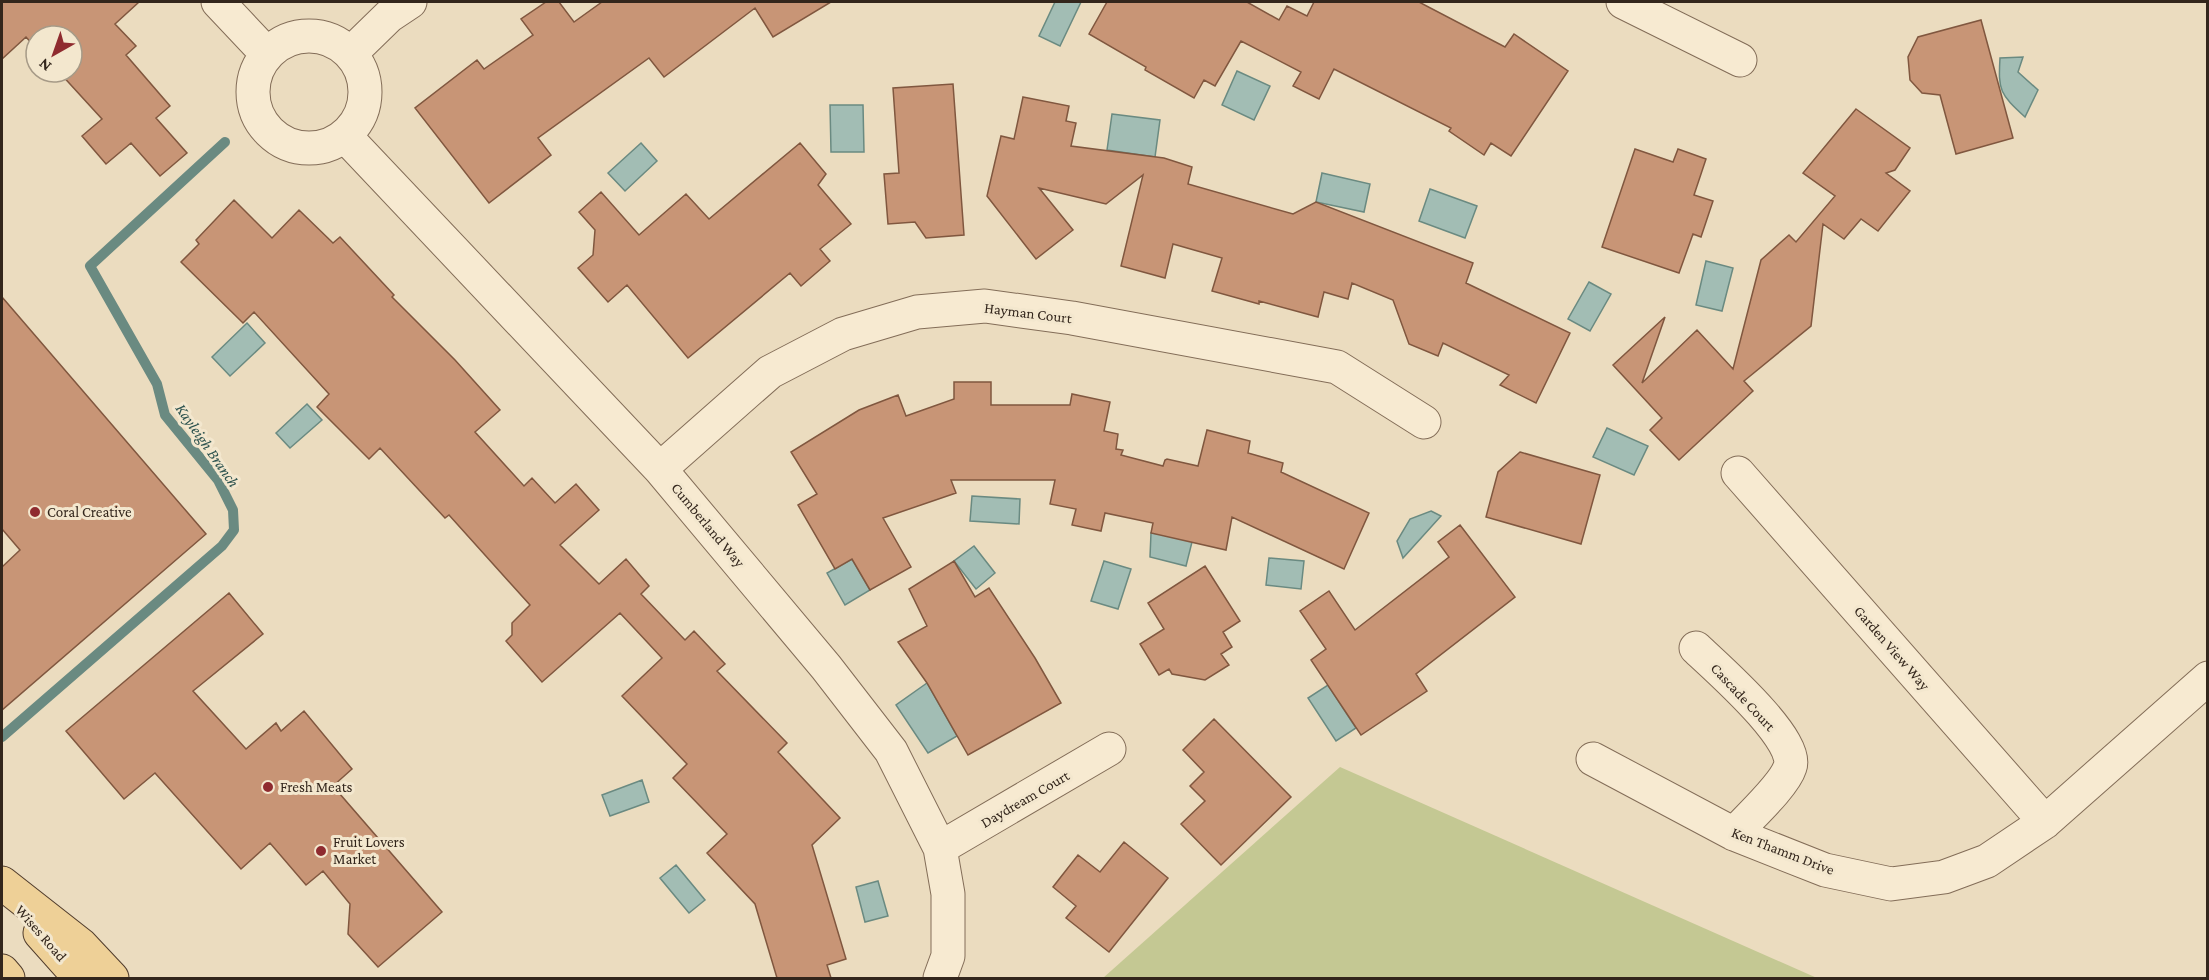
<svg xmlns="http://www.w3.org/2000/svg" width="2209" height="980" viewBox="0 0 2209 980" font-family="'Crimson Pro',serif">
<rect width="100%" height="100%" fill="#ebdcbf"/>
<path fill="#c4c893" d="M 1340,767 L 1817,978 L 1103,978 Z"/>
<path fill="#a2bdb4" stroke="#6a8a81" stroke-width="1.5" d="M 1055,2 L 1081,2 L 1060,46 L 1039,36 Z
M 2023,57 L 2018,72 L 2038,90 L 2025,117 C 2000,94 1998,91 2000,58 Z
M 1237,71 L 1270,86 L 1254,120 L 1222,105 Z
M 830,105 L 863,105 L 864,152 L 831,152 Z
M 1112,114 L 1160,120 L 1155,157 L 1107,150 Z
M 641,143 L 657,161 L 625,191 L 608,173 Z
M 1322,173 L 1370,184 L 1364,212 L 1316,202 Z
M 1430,189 L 1477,206 L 1465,238 L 1419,221 Z
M 1706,261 L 1733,268 L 1722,311 L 1696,305 Z
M 1589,282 L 1611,294 L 1590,331 L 1568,319 Z
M 247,323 L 265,343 L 230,376 L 212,357 Z
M 307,404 L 322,420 L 290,448 L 276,433 Z
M 1607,428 L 1648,446 L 1634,475 L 1593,457 Z
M 972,496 L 1020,499 L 1019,524 L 970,521 Z
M 1431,511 L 1441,516 L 1403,558 L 1397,541 L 1410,519 Z
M 1151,533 L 1193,538 L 1186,566 L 1150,557 Z
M 974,546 L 995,573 L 976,589 L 954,561 Z
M 1269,558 L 1304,561 L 1301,589 L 1266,585 Z
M 852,559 L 870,590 L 845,605 L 827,573 Z
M 1104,561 L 1131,569 L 1118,609 L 1091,601 Z
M 927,683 L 957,736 L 928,753 L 896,705 Z
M 1328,685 L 1356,728 L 1336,741 L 1308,698 Z
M 642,780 L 649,802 L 610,816 L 602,795 Z
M 676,865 L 705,900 L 689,913 L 660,878 Z
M 878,881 L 888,916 L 865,922 L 856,887 Z"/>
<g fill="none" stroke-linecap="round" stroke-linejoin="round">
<path stroke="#6a8a81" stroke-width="10" d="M 2,737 L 222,546 L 234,530 L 233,510 L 218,480 L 165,415 L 157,384 L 90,266 L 225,142"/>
</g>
<path fill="#c89576" stroke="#80573f" stroke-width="1.5" d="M 2,2 L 139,2 L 115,24 L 136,46 L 126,55 L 170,106 L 156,118 L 187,153 L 160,176 L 131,143 L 106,164 L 82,136 L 102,119 L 59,72 L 72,72 L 72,36 L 36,36 L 36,48 L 26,37 L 2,59 Z
M 546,2 L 559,2 L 574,22 L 602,2 L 831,2 L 773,37 L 755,8 L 664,77 L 649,58 L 538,138 L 551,155 L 489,203 L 415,108 L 477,60 L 484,69 L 533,35 L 521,19 Z
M 1107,2 L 1247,2 L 1279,20 L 1287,6 L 1307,16 L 1314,2 L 1419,2 L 1505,47 L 1514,34 L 1568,71 L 1511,156 L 1491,143 L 1484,155 L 1449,131 L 1451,128 L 1334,69 L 1319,99 L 1293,86 L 1301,72 L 1241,41 L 1215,86 L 1204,80 L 1194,98 L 1145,70 L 1146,67 L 1089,34 Z
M 1981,20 L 2013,138 L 1956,154 L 1940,95 L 1922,93 L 1910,80 L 1908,57 L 1918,37 Z
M 953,84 L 964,235 L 926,238 L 915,222 L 888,224 L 884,174 L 899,173 L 893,88 Z
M 1023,97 L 1069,106 L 1066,121 L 1076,123 L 1071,146 L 1164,158 L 1192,167 L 1188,184 L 1293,214 L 1316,202 L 1473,263 L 1466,283 L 1570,333 L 1536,403 L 1500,385 L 1509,375 L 1443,343 L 1438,356 L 1409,344 L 1393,300 L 1352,283 L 1348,299 L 1324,292 L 1318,317 L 1259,301 L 1259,304 L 1212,291 L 1222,258 L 1173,244 L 1165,278 L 1121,266 L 1143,175 L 1106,204 L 1039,188 L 1073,230 L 1036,259 L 987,196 L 1001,136 L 1014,139 Z
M 1856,109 L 1910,148 L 1895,170 L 1886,173 L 1910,191 L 1878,231 L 1861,219 L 1844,239 L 1823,224 L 1811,326 L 1744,381 L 1753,391 L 1679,460 L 1650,430 L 1662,418 L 1613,365 L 1665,317 L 1642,383 L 1697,330 L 1733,369 L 1761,260 L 1789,235 L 1796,242 L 1835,196 L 1803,173 Z
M 800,143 L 826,174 L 818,185 L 851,224 L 820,249 L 830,261 L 801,286 L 790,273 L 688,358 L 627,285 L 608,302 L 578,268 L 593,255 L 595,230 L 579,212 L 601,192 L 639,235 L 686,194 L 709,219 Z
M 1635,149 L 1673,162 L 1678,149 L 1706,159 L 1694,195 L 1713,201 L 1701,237 L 1693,234 L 1679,273 L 1602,247 Z
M 234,200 L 272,238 L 299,210 L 333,243 L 340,237 L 394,295 L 392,297 L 455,360 L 500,410 L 475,432 L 524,486 L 532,478 L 555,503 L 576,484 L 599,510 L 560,545 L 599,584 L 626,559 L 649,586 L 641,594 L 685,640 L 694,631 L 725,664 L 717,671 L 787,743 L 778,752 L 840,818 L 812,845 L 846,959 L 827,965 L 831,978 L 777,978 L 755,904 L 707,853 L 727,834 L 673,778 L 687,764 L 622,696 L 662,658 L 620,613 L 542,682 L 506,641 L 512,635 L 512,623 L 530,605 L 449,515 L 445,518 L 380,448 L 369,459 L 317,407 L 329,394 L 254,312 L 243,323 L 181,262 L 199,244 L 196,240 Z
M 2,297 L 206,534 L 2,710 L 2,567 L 20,550 L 2,529 Z
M 954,382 L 991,382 L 991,405 L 1070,405 L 1072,394 L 1110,402 L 1104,431 L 1118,434 L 1116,449 L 1123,450 L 1121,455 L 1163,466 L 1165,460 L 1167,459 L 1198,466 L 1207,430 L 1250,441 L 1248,453 L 1283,463 L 1281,472 L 1369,513 L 1344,569 L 1232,517 L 1226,550 L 1151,533 L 1153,523 L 1105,513 L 1101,531 L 1072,525 L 1076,509 L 1050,504 L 1055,480 L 951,480 L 956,493 L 883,518 L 911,567 L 870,590 L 852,559 L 835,569 L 798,505 L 817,494 L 791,452 L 859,410 L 898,395 L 906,416 L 954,399 Z
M 1520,452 L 1600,475 L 1581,544 L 1486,517 L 1498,472 Z
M 1460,525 L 1515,597 L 1416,674 L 1427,691 L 1361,735 L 1311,660 L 1326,649 L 1300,611 L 1329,591 L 1355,630 L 1449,557 L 1438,542 Z
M 954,561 L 975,597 L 989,588 L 1035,658 L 1061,703 L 968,755 L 927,683 L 898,642 L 927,626 L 909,589 Z
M 1205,566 L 1240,621 L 1223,632 L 1232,647 L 1221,654 L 1229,665 L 1205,680 L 1172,674 L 1169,669 L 1159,675 L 1140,644 L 1164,629 L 1148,603 Z
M 229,593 L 263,634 L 193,691 L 246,749 L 276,723 L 281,731 L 304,711 L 352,769 L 333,786 L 442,912 L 378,967 L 348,934 L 350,904 L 323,871 L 306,885 L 270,843 L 241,869 L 155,773 L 124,799 L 66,731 Z
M 1214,719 L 1291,797 L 1221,865 L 1181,824 L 1205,801 L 1190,786 L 1204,772 L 1183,750 Z
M 1124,842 L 1168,878 L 1109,952 L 1066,918 L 1076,906 L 1053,887 L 1078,855 L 1100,872 Z"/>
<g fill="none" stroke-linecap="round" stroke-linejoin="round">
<g stroke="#836d58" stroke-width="35">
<path id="minor" d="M 218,2 L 267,54
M 1623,2 L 1740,60
M253 92a56 56 0 1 1 112 0a56 56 0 1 1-112 0Z
M 350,54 L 389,16 L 410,2
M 345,136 L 660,469 L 826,667 L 891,751 L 940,848 L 948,894 L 948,956 L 940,978
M 660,469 L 770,372 L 843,334 L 917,312 L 985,306 L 1072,318 L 1337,367 L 1424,422
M 1738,473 L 2045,822
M 1696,648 C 1716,667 1800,740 1790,767 C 1784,786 1748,818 1734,834
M 1593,759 L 1734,834 L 1825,870 L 1891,884 L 1944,877 L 1987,861 L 2045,822 L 2208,678
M 940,848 L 1109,749"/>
</g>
<g stroke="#503c2c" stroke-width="35">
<path id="major" d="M 2,883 L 81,945 L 112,978
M 40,933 L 80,978
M 2,971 L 8,978"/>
</g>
<use href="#minor" stroke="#f7ead1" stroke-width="33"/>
<use href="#major" stroke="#eed097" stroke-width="33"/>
</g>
<g fill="#8f2b2f" stroke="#f3e7ce" stroke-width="2">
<circle cx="35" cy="512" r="6"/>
<circle cx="268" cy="787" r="6"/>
<circle cx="321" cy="851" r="6"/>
</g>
<g text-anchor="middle" stroke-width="6" stroke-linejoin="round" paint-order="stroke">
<g font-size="15" fill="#33261c" stroke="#f3e7ce">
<text transform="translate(1028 313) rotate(7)" y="5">Hayman Court</text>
<text transform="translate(708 525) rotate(50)" y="5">Cumberland Way</text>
<text transform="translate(1892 648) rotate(49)" y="5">Garden View Way</text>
<text transform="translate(1743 697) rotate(47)" y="5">Cascade Court</text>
<text transform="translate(1025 799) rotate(-30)" y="5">Daydream Court</text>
<text transform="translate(1783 851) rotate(21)" y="5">Ken Thamm Drive</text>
<text transform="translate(41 933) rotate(49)" y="5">Wises Road</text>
</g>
<g font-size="15" fill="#33261c" stroke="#f3e7ce" text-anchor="start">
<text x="47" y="517">Coral Creative</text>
<text x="280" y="792">Fresh Meats</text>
<text x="333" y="847">Fruit Lovers<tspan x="333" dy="17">Market</tspan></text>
</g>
<g font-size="16" font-style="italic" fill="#2c524e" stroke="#f3e7ce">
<text transform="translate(208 445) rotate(55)" y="6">Kayleigh Branch</text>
</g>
</g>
<rect width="2209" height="980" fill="none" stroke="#33261c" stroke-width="6"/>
<g transform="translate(54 54) rotate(220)"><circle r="28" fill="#f3e7ce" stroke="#a69a87" stroke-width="1.5"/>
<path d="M0-4.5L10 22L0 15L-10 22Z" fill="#8f2b2f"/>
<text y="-9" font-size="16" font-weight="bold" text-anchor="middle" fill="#33261c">N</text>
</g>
</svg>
